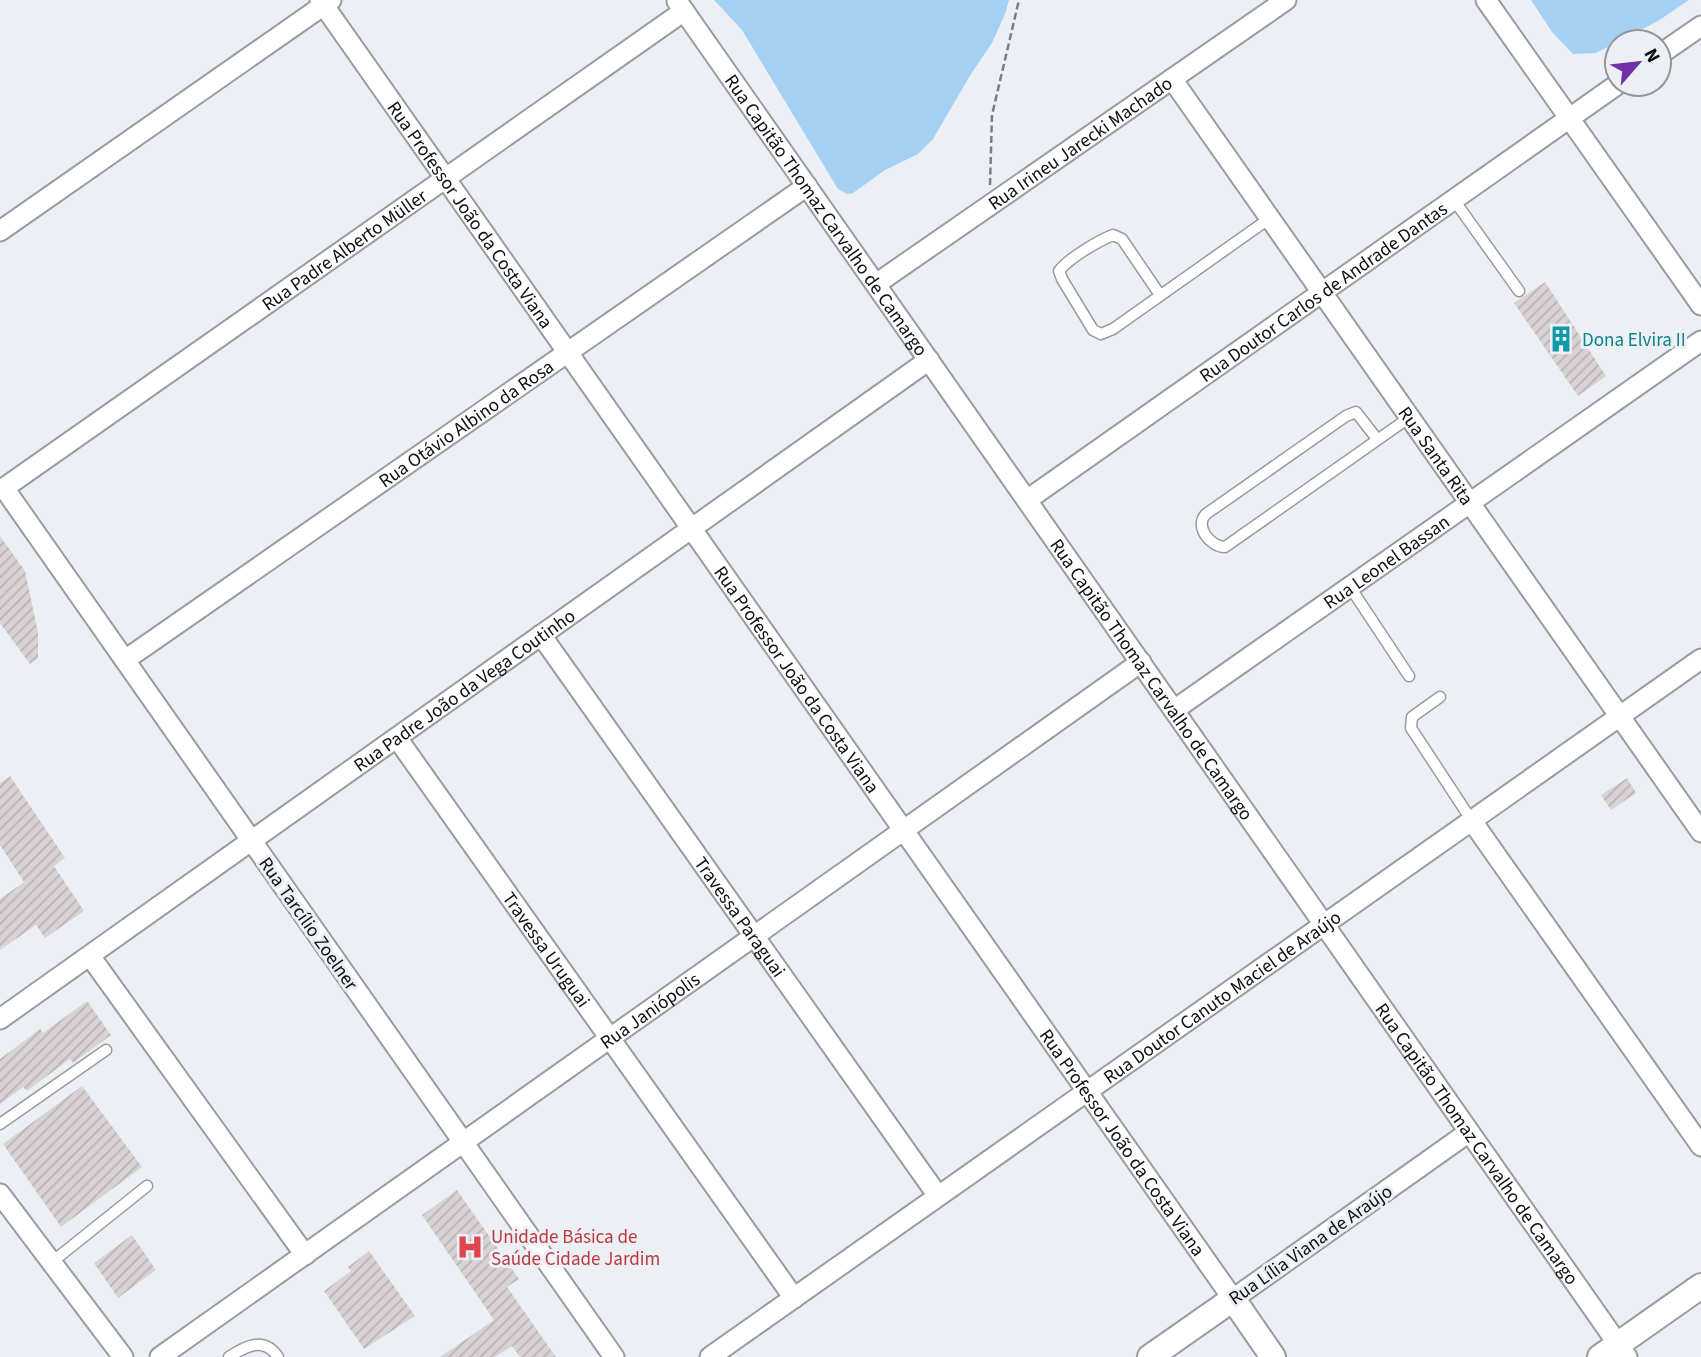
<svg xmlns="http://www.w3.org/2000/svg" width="1701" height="1357" viewBox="0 0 1701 1357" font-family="'Source Sans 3',sans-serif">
<defs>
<pattern id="building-hatch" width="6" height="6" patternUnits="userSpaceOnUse" patternTransform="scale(1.75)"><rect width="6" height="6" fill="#d9d2d5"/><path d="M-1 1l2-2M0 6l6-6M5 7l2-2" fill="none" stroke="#b9b3b6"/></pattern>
</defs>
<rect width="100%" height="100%" fill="#ecf0f5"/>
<path fill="#a4d0f4" d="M 714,0 L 1009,0 L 1005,14 L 992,43 L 971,74 L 933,139 L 918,154 L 885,170 L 853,193 L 847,194 L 838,189 L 742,30 Z
M 1531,0 L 1689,0 L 1658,21 L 1596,53 L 1573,54 L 1552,32 Z"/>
<path fill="url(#building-hatch)" d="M 1545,282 L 1606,376 L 1578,396 L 1514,303 Z
M 0,536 L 25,571 L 38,632 L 38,658 L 30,664 L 0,623 Z
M 10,776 L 65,858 L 54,866 L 84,911 L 45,938 L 36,925 L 0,950 L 0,899 L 24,882 L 0,845 L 0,783 Z
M 1627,778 L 1636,793 L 1611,810 L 1601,795 Z
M 87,1001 L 111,1035 L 73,1063 L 70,1059 L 27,1091 L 23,1087 L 0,1104 L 0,1059 L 40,1029 L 43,1033 Z
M 82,1086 L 142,1167 L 61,1227 L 3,1144 Z
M 457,1190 L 519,1279 L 507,1287 L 556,1357 L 520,1357 L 512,1346 L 495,1357 L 440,1357 L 494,1320 L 422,1215 Z
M 132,1235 L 156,1270 L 118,1298 L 94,1263 Z
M 369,1251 L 415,1316 L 364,1349 L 324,1291 L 351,1271 L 348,1267 Z"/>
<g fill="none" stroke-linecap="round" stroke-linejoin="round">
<g stroke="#989ca1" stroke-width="13">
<path id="service" d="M 1454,200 L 1519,291
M 1160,295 L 1122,239 L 1113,235 C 1098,241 1069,258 1059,271 L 1062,279 L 1093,330 L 1101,334 L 1113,329 L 1270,218
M 1377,439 L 1356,412 L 1346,416 L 1206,514 C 1194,526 1210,547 1225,547 L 1410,417
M 1350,587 L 1409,676
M 1440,697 L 1412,717 L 1411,728 L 1472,821
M 0,1124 L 106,1050
M 52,1262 L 147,1186
M 229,1357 C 246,1346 264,1336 278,1357"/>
</g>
<g stroke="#989ca1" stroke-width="23">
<g id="minor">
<path id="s1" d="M 320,0 L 1233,1299 L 1469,1132"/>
<path d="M 1486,0 L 1701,305"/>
<path id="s2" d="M 677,1 L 1627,1357"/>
<path d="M 1659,55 L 1701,26"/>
<path id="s3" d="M 1172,79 L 1701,832"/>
<path d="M 0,231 L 331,0"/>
<path id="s4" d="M 876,284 L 1286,0"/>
<path id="s5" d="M 1027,500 L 1618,84"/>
<path id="s6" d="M 541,635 L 938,1196"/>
<path id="s7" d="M 125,660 L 807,186"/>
<path id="s8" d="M 1174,710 L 1701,341"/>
<path id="s9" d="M 397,738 L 794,1298"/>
<path d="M 1472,821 L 1701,1146"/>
<path d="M 90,956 L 305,1255"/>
<path id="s10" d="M 0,1019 L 929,360"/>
<path d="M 0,1194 L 123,1357"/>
<path id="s11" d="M 160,1357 L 1141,662"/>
<path id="s12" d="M 614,1357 L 4,488 L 684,11"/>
<path id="s13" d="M 710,1357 L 1701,659"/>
</g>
</g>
<g stroke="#989ca1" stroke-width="28">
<path id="tertiary" d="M 1150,1357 L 1233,1299 L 1273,1357
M 1600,1357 L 1701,1286"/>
</g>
<path stroke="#7b7e81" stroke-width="2.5" stroke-dasharray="7 3.5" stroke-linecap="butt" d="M 990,185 L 992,115 L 1019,0"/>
<use href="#service" stroke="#fff" stroke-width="10"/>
<use href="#minor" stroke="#fff" stroke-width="19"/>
<use href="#tertiary" stroke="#fff" stroke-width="24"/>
</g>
<defs>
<g id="building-bare" transform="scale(2.1)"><path d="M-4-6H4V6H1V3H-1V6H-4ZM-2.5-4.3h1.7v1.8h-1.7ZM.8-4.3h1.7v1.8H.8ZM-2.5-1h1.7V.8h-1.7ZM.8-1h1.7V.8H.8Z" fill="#0f9aa8" stroke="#ecf0f5" stroke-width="2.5" paint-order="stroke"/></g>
<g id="hospital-bare" transform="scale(2.1)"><path d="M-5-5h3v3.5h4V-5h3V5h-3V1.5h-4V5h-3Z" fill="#e0444e" stroke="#ecf0f5" stroke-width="2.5" paint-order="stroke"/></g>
</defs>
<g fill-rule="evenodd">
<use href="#building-bare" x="1561" y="339"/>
<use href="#hospital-bare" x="470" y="1247"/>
</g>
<g text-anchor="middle" stroke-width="6" stroke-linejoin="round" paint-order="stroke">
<g font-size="19" fill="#0c0e0f" stroke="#ecf0f5">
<text dy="7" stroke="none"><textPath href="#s4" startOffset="248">Rua Irineu Jarecki Machado</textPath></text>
<text dy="7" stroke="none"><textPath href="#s1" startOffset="262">Rua Professor João da Costa Viana</textPath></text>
<text dy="7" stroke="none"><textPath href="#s2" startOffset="261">Rua Capitão Thomaz Carvalho de Camargo</textPath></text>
<text dy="7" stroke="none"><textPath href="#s12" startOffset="1477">Rua Padre Alberto Müller</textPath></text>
<text dy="7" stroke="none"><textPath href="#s5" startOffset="362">Rua Doutor Carlos de Andrade Dantas</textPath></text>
<text dy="7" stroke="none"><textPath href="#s7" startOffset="415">Rua Otávio Albino da Rosa</textPath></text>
<text dy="7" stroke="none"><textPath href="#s3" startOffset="460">Rua Santa Rita</textPath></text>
<text dy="7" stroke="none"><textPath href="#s8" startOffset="259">Rua Leonel Bassan</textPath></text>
<text dy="7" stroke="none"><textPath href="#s1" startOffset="830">Rua Professor João da Costa Viana</textPath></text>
<text dy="7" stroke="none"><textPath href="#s2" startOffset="828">Rua Capitão Thomaz Carvalho de Camargo</textPath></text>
<text dy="7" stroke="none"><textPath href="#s10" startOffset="569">Rua Padre João da Vega Coutinho</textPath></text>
<text dy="7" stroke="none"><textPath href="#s6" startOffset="345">Travessa Paraguai</textPath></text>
<text transform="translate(309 923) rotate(55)" y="7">Rua Tarcílio Zoelner</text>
<text dy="7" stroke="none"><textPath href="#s9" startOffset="259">Travessa Uruguai</textPath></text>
<text dy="7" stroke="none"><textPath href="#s13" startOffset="626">Rua Doutor Canuto Maciel de Araújo</textPath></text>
<text dy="7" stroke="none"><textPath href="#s11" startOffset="600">Rua Janiópolis</textPath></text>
<text dy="7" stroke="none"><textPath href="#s1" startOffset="1396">Rua Professor João da Costa Viana</textPath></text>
<text dy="7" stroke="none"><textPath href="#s2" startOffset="1395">Rua Capitão Thomaz Carvalho de Camargo</textPath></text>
<text transform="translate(1310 1244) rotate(-35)" y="7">Rua Lília Viana de Araújo</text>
</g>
<g font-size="19" fill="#0d838f" stroke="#ecf0f5" text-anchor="start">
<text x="1582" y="346">Dona Elvira II</text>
</g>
<g font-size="19" fill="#be3a42" stroke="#ecf0f5" text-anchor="start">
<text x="491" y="1243">Unidade Básica de<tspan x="491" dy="22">Saúde Cidade Jardim</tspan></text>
</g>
</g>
<g transform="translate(1638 63) rotate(62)"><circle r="33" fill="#ecf0f5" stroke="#929699" stroke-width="2"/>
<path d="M0-5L12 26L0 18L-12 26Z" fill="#7232a7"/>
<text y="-10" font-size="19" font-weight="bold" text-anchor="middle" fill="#0c0e0f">N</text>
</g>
</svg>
